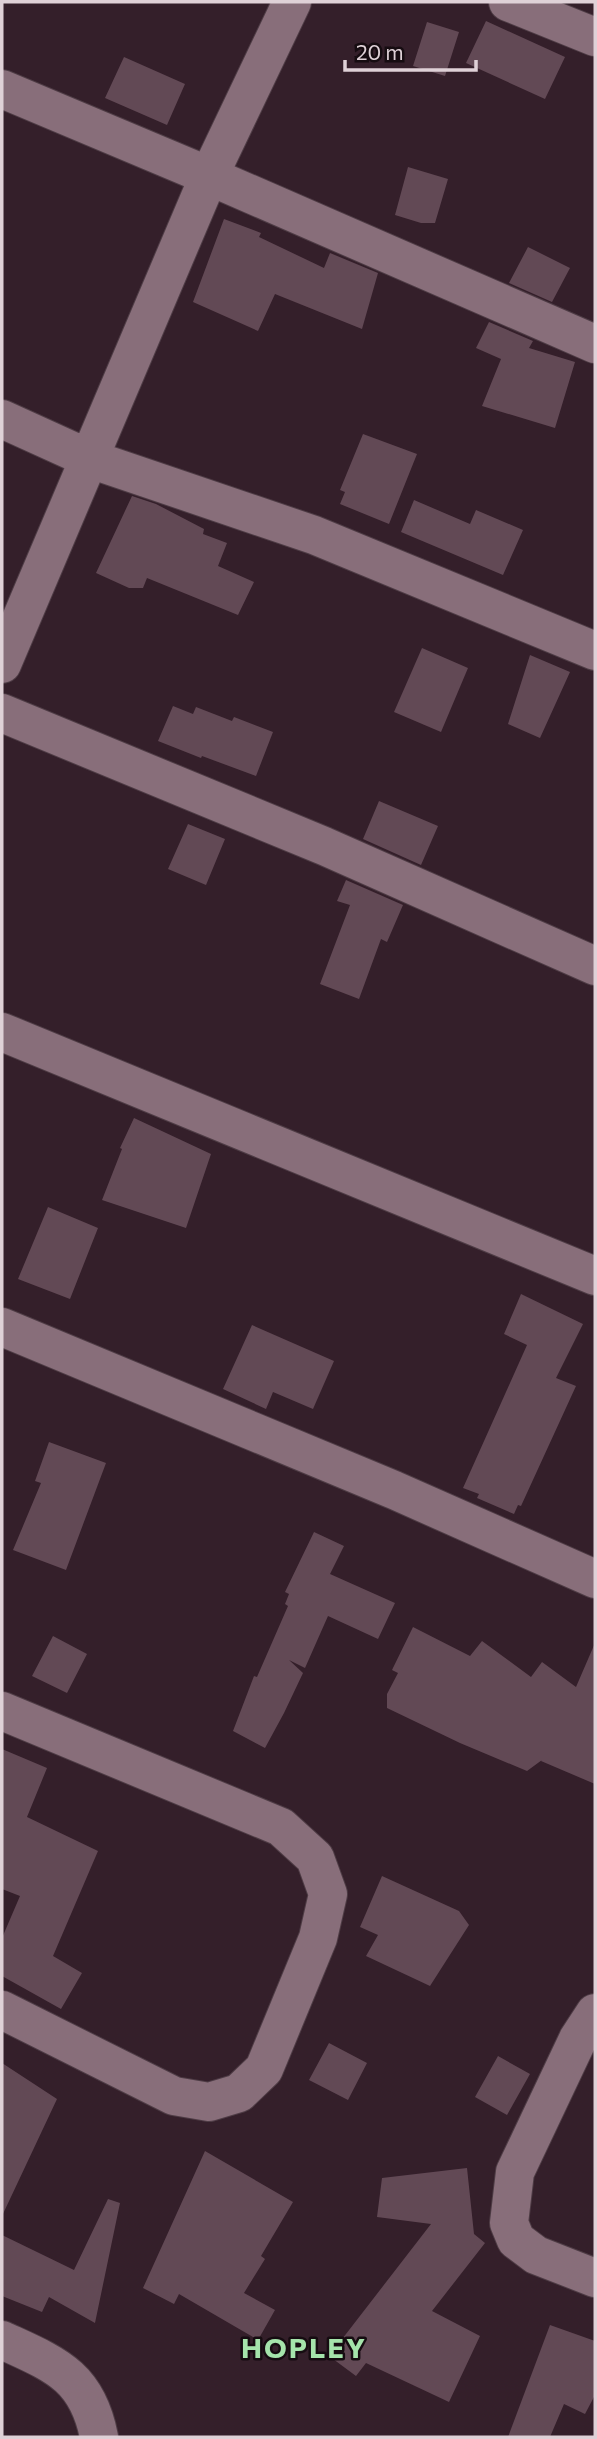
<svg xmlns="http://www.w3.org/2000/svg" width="597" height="2439" viewBox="0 0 597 2439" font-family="Commissioner,sans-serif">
<rect width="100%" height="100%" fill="#341f2a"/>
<path fill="#624955" d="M 486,21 L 565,57 L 545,99 L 466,63 Z
M 427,22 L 459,32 L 445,76 L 413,66 Z
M 124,57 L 185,84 L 167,125 L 105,98 Z
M 408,167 L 448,179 L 435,223 L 421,223 L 395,215 Z
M 224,219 L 261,233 L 259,237 L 324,268 L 330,253 L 378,273 L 362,329 L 275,294 L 258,331 L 193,302 Z
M 528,247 L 570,268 L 552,302 L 509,283 Z
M 489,322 L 533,341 L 529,348 L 575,362 L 555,428 L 482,406 L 501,359 L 476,348 Z
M 363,434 L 417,454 L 389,524 L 340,504 L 345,492 L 340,490 Z
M 132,496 L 156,504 L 204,529 L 203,534 L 227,543 L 218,566 L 254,582 L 238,615 L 147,578 L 143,588 L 129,588 L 96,573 Z
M 414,500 L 470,524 L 476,510 L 523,530 L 503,575 L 401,532 Z
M 422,648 L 468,668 L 441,732 L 394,712 Z
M 530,655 L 570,672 L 540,738 L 508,724 Z
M 173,706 L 193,714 L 196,707 L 232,721 L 234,717 L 273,732 L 256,776 L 202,756 L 201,758 L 158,741 Z
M 379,801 L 438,826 L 421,865 L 363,839 Z
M 188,824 L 225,839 L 206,885 L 168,869 Z
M 346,880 L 403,905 L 387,942 L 381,939 L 359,999 L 320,984 L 350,905 L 337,901 Z
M 134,1118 L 211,1154 L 186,1228 L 102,1200 L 122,1149 L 120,1148 Z
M 48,1207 L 98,1228 L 70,1299 L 18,1279 Z
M 521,1294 L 583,1324 L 556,1378 L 576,1386 L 521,1506 L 518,1505 L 514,1514 L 477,1498 L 479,1494 L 463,1488 L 527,1345 L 504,1334 Z
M 252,1325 L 334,1361 L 313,1409 L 273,1392 L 266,1409 L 223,1389 Z
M 49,1442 L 106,1463 L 66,1570 L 13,1550 L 41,1483 L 35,1481 Z
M 314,1532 L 344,1546 L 330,1574 L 395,1603 L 378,1639 L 328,1616 L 305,1668 L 289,1660 L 303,1673 L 284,1713 L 265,1748 L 233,1731 L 254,1676 L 257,1677 L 288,1606 L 285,1604 L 289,1594 L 285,1592 Z
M 413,1627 L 470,1656 L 482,1641 L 531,1677 L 542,1662 L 576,1687 L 595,1643 L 595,1784 L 541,1761 L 542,1760 L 527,1771 L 460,1743 L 387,1708 L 387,1694 L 398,1673 L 392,1670 Z
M 53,1636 L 87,1654 L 67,1693 L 32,1676 Z
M 2,1749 L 47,1768 L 27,1817 L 98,1851 L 53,1956 L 82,1973 L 61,2009 L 2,1976 L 2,1938 L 20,1896 L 2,1889 Z
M 382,1876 L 459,1911 L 469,1925 L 430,1986 L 366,1956 L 378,1935 L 360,1927 Z
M 329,2043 L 367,2063 L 348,2100 L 309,2080 Z
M 498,2056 L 530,2074 L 507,2115 L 475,2097 Z
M 2,2063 L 57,2099 L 2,2216 Z
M 205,2151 L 293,2202 L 261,2256 L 265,2259 L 244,2293 L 275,2310 L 258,2340 L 179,2294 L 174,2304 L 143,2288 Z
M 467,2168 L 474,2234 L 485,2243 L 432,2311 L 480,2336 L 449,2402 L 366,2363 L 356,2376 L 329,2356 L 431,2224 L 377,2217 L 382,2178 Z
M 108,2199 L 120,2203 L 95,2323 L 49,2297 L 42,2312 L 2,2296 L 2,2235 L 74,2270 Z
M 550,2325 L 595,2341 L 595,2395 L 585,2414 L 564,2404 L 550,2437 L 508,2437 Z"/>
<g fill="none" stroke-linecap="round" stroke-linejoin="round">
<g stroke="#4e3c45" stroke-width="40">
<path id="minor" d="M 508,2 L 595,37
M 2,89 L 209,176 L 595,344
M 2,419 L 90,459 L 314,535 L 595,651
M 2,664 L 209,176 L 292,2
M 2,713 L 324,846 L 595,966
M 2,1032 L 595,1276
M 2,1327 L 394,1490 L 595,1579
M 2,1711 L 281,1827 L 315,1858 L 328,1894 L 318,1938 L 264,2069 L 239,2093 L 209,2102 L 174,2096 L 2,2010
M 595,2013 L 578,2039 L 515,2172 L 509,2223 L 516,2240 L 536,2255 L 595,2278
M 2,2340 C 54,2364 87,2375 99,2437"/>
</g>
<use href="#minor" stroke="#886e7a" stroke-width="38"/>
</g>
<g text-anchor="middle" stroke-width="5" stroke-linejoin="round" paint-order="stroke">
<g font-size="28" font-weight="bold" letter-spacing="2" fill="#a5e4ab" stroke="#160c11">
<text x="304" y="2358">HOPLEY</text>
</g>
</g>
<rect width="597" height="2439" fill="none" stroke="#dfd1d7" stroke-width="7"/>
<path d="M345 60v10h131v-10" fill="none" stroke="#dfd1d7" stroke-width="3.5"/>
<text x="356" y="60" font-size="21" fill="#dfd1d7" stroke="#160c11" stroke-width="5" paint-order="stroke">20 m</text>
</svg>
